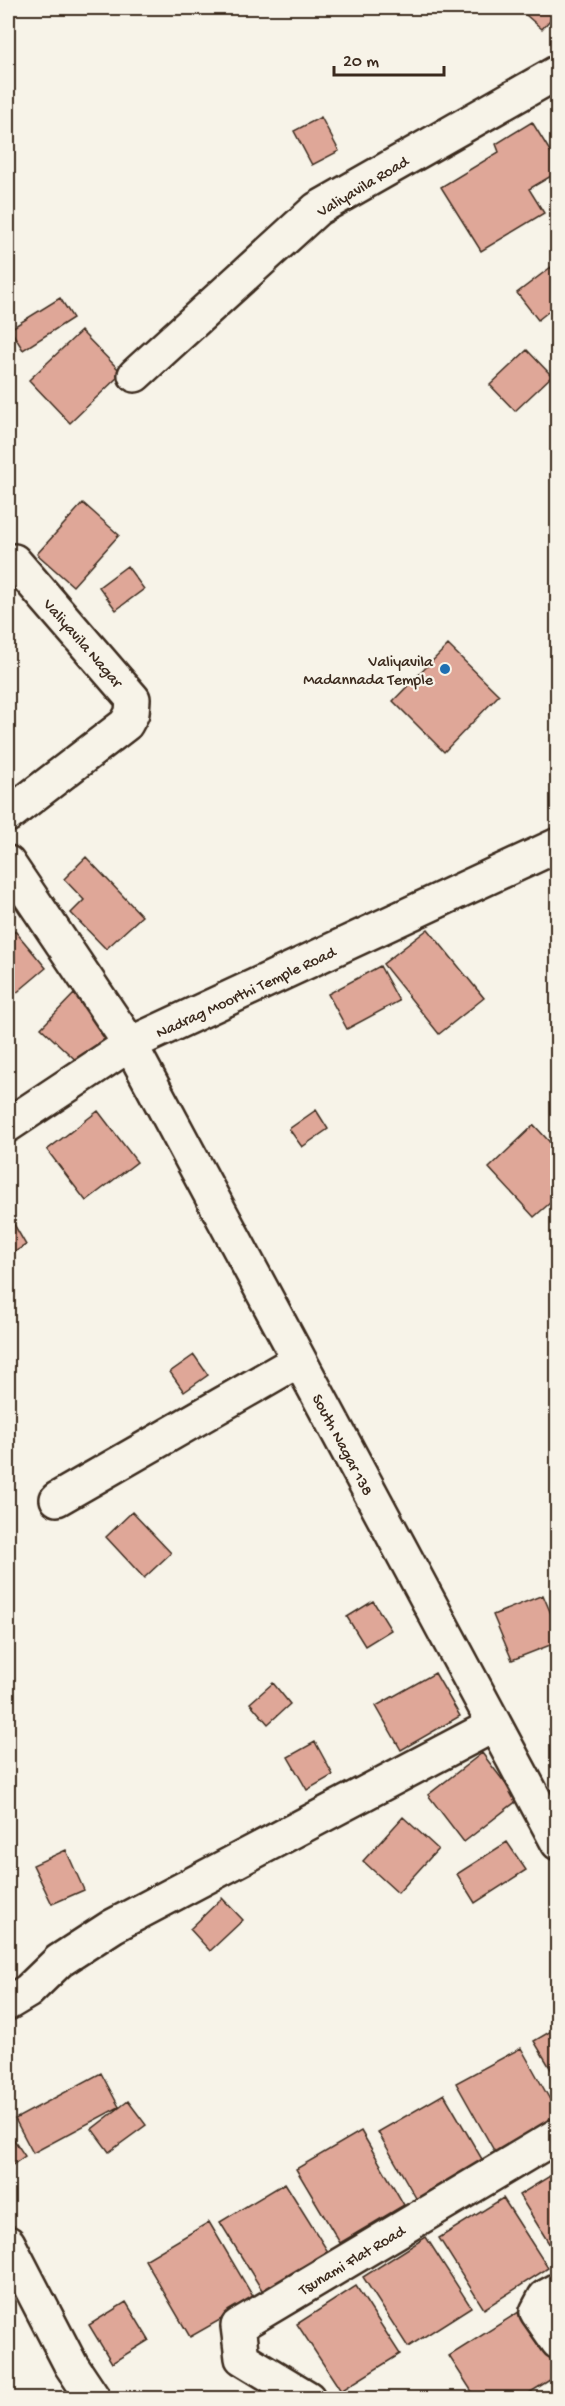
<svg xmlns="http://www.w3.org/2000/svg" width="565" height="2406" viewBox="0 0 565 2406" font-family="'Gochi Hand',sans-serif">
<rect width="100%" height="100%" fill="#f7f3e8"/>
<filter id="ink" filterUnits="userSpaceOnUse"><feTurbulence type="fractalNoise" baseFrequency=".0167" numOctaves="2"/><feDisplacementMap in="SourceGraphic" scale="12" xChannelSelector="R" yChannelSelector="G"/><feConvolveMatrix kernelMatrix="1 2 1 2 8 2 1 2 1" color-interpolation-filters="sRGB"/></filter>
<g filter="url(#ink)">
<path fill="#dfa798" stroke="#3b2a1e" stroke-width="1.5" d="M 518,8 L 558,8 L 558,11 L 542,29 Z
M 321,117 L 339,151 L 312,165 L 294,131 Z
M 532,122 L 558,164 L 558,172 L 529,189 L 544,213 L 481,251 L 441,187 L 499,152 L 496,144 Z
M 551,267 L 558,276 L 558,304 L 538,320 L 517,293 Z
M 60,298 L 73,318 L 23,350 L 10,329 Z
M 81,331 L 122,373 L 70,423 L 29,380 Z
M 527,350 L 552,376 L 515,411 L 490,385 Z
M 83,503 L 119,535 L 73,586 L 37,554 Z
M 127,566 L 144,589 L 116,610 L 99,587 Z
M 448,645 L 499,695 L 444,752 L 393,701 Z
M 86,857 L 142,916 L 106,949 L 71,913 L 84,900 L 64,879 Z
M 428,929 L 484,998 L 439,1034 L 383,964 Z
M 15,931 L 46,968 L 8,1000 L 8,937 Z
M 380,966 L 399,1001 L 347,1029 L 328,994 Z
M 74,994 L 114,1031 L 81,1065 L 41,1028 Z
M 316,1110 L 328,1129 L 302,1147 L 289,1129 Z
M 98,1111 L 137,1162 L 86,1201 L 47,1150 Z
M 534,1125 L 558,1151 L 558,1196 L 534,1217 L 489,1168 Z
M 8,1214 L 26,1245 L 8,1256 Z
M 194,1355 L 208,1375 L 184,1392 L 170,1372 Z
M 132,1512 L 171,1553 L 144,1578 L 106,1537 Z
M 543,1595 L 558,1630 L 558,1642 L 512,1660 L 493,1615 Z
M 373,1601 L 391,1630 L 365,1646 L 347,1617 Z
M 435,1673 L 460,1716 L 401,1750 L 376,1706 Z
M 273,1683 L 290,1704 L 268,1724 L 250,1703 Z
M 558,1725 L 558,1748 L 549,1729 Z
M 315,1742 L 333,1775 L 307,1790 L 288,1757 Z
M 482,1753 L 518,1800 L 464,1842 L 428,1795 Z
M 403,1817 L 438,1849 L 398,1893 L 363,1861 Z
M 507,1842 L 526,1870 L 475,1903 L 457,1874 Z
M 66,1850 L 84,1890 L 52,1904 L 33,1865 Z
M 222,1898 L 243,1920 L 210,1951 L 190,1929 Z
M 558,2027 L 558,2081 L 534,2041 Z
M 521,2048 L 558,2114 L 558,2129 L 500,2161 L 456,2083 Z
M 101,2073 L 119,2107 L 33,2153 L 15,2119 Z
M 444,2094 L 486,2166 L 420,2205 L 378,2132 Z
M 128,2101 L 146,2125 L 109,2152 L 92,2129 Z
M 8,2131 L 25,2156 L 8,2168 Z
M 361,2131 L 404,2205 L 340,2243 L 296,2169 Z
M 558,2171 L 558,2258 L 519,2195 Z
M 285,2183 L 330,2255 L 265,2295 L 220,2222 Z
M 503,2198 L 548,2268 L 484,2309 L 439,2238 Z
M 209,2222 L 255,2300 L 190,2337 L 145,2260 Z
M 426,2237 L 471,2307 L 408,2347 L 363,2277 Z
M 356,2286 L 400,2354 L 341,2391 L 297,2324 Z
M 126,2302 L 149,2340 L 112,2363 L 89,2325 Z
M 522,2310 L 558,2366 L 558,2375 L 521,2398 L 476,2398 L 449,2356 Z"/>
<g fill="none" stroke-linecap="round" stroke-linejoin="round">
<g stroke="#3b2a1e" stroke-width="38">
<path id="minor" d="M 135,375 L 317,209 L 558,72
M 8,815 L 126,724 L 132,713 L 133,699 L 14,561
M 8,863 L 130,1044 L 558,1843
M 8,1125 L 130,1044 L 558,845
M 57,1499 L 299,1360
M 8,2003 L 28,1991 L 59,1961 L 113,1926 L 494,1725
M 8,2243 L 71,2365 L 93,2398
M 558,2290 L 545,2297 L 537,2312 L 558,2342
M 308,2398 L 242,2358 L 238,2326 L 558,2135"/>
</g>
<use href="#minor" stroke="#f7f3e8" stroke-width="33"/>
</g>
</g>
<circle fill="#1f6fb2" stroke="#f7f3e8" stroke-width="2" cx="445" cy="669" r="6"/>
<g text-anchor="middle" stroke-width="4.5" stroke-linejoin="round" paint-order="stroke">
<g font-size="16" fill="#3b2a1e" stroke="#f7f3e8">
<text transform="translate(362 185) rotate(-31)" y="6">Valiyavila Road</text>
<text transform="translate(84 642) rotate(49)" y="6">Valiyavila Nagar</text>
<text transform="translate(245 991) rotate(-25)" y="6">Nadrag Moorthi Temple Road</text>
<text transform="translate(344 1444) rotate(62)" y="6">South Nagar 138</text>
<text transform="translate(351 2259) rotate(-31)" y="6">Tsunami Flat Road</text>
</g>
<g font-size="16" fill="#3b2a1e" stroke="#f7f3e8" text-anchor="end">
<text x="433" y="666">Valiyavila<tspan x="433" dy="18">Madannada Temple</tspan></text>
</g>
</g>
<rect width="565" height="2406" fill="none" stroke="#f7f3e8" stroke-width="30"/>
<rect x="15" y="15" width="535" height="2376" fill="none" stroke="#3b2a1e" stroke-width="2" filter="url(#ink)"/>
<path d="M334 66v9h110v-9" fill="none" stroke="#3b2a1e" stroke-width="3"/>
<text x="343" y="66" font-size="18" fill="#3b2a1e" stroke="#f7f3e8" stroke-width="4.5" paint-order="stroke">20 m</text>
</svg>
